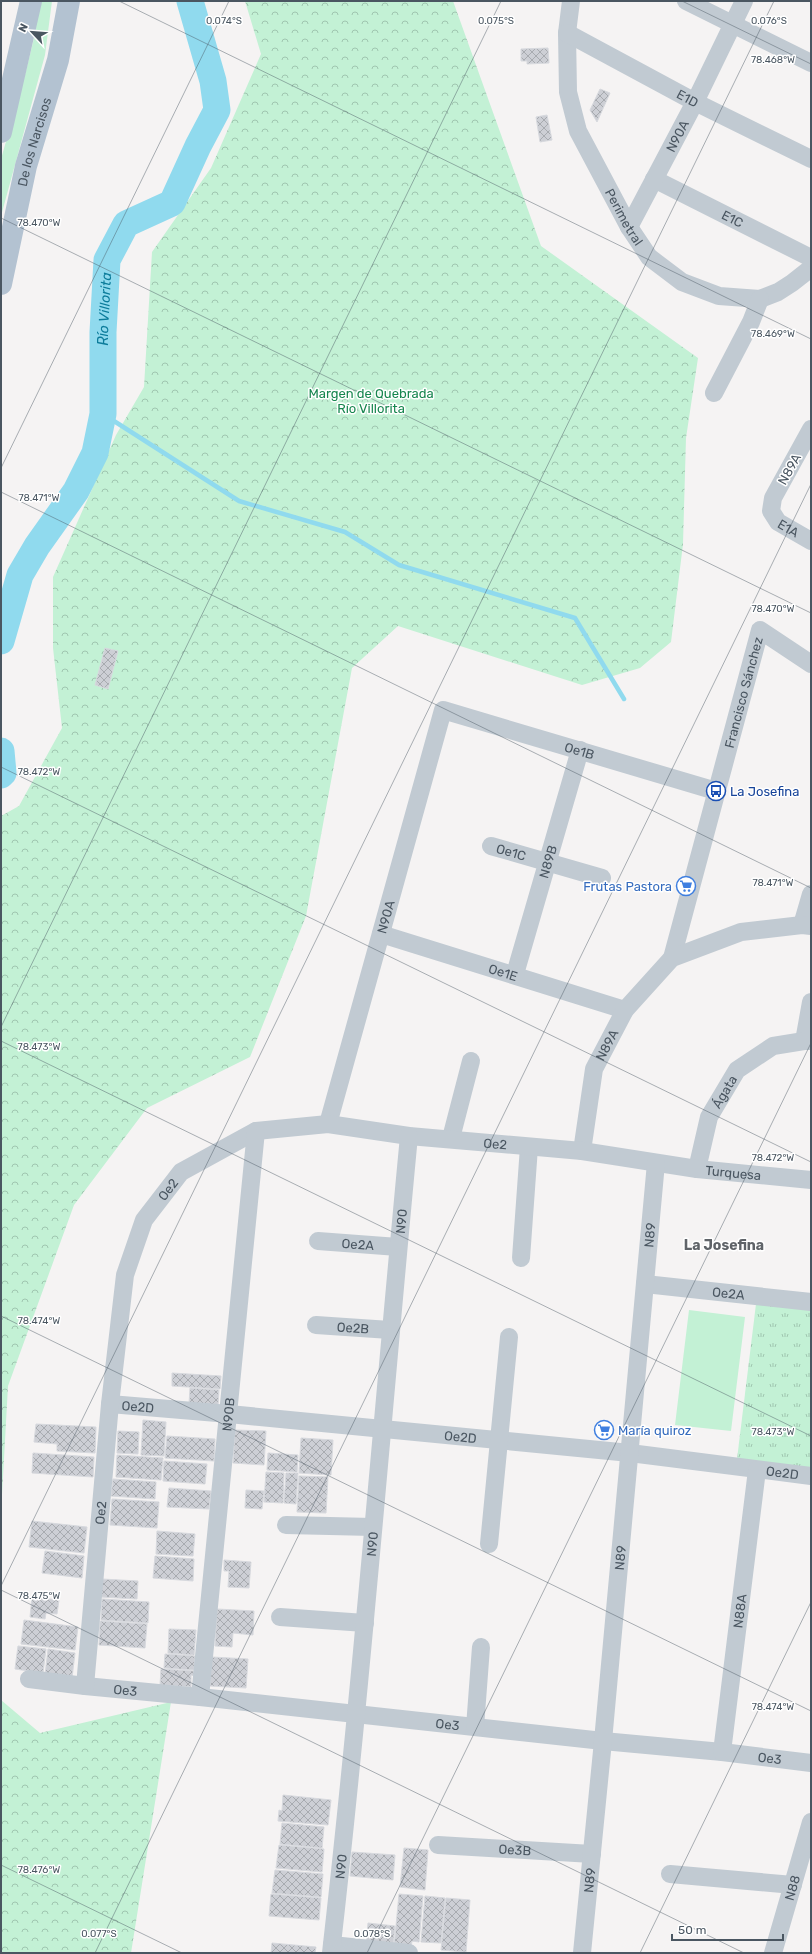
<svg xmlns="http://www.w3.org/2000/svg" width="812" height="1954" viewBox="0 0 812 1954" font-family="Rubik,sans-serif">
<defs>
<pattern id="forest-crowns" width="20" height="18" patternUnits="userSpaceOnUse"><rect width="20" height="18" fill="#c3f1d5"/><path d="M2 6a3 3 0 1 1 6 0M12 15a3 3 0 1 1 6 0" fill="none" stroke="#a0c6b0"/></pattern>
<pattern id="park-tufts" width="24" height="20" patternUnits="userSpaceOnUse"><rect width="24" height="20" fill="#c3f1d5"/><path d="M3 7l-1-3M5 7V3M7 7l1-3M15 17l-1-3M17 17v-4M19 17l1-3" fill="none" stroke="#a0c6b0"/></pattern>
<pattern id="building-cross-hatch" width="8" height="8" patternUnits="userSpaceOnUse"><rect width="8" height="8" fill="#cdcfd5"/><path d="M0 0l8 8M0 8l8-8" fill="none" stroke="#a8abb0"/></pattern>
</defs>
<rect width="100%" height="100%" fill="#f5f3f3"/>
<path fill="#c3f1d5" d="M 39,1 L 52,1 L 45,55 L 1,216 L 1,159 L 26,71 L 34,38 Z
M 689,1310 L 745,1317 L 731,1431 L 675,1425 Z"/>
<path fill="url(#forest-crowns)" d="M 245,1 L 453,1 L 541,246 L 698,358 L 686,438 L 683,544 L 671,642 L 640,668 L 582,685 L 398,626 L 352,668 L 306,916 L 250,1057 L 147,1108 L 74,1205 L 8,1386 L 1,1513 L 1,816 L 19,806 L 62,728 L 53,648 L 53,577 L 116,435 L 144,387 L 152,252 L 211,168 L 261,54 Z
M 1,1700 L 40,1733 L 171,1702 L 131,1953 L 1,1953 Z"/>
<path fill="url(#park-tufts)" d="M 756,1304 L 811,1310 L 811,1468 L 737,1459 Z"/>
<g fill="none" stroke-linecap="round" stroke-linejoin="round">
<path stroke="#90daee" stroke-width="4.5" d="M 103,414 L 239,501 L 345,532 L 399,565 L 575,618 L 624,699"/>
<g stroke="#90daee" stroke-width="27">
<path id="s1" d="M 1,641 L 20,575 L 37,546 L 76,491 L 95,453 L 103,414 L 103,332 L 107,260 L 126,224 L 172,203 L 198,146 L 217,110 L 213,81 L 190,1"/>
<path d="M 1,751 L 3,773 L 1,775"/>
</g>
</g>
<path fill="url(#building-cross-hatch)" stroke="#d7d9de" d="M 548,48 L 549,63 L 527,64 L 527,61 L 521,61 L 521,49 Z
M 600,89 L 610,93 L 597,122 L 590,110 Z
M 547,115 L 552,140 L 540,142 L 536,117 Z
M 105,648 L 118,651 L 108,689 L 95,685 Z
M 172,1373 L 221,1376 L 220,1389 L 172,1386 Z
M 190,1388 L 219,1390 L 218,1406 L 189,1404 Z
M 143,1420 L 166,1422 L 164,1456 L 141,1455 Z
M 36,1424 L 96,1427 L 95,1453 L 57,1451 L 57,1444 L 34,1442 Z
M 235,1430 L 266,1431 L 264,1465 L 233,1463 Z
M 118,1431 L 139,1432 L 138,1454 L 117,1453 Z
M 167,1436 L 215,1439 L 214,1461 L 165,1458 Z
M 301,1438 L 333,1440 L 331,1475 L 299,1473 Z
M 33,1453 L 94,1457 L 93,1477 L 32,1473 Z
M 268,1453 L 298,1455 L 297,1472 L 267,1470 Z
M 117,1455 L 163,1458 L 161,1480 L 116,1477 Z
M 164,1461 L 207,1464 L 205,1484 L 163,1481 Z
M 266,1472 L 284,1473 L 283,1503 L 264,1502 Z
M 286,1473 L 298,1473 L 296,1504 L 284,1503 Z
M 299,1476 L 328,1477 L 326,1513 L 297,1512 Z
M 113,1479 L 156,1482 L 155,1499 L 111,1496 Z
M 169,1488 L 211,1491 L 209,1509 L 167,1507 Z
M 246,1490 L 264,1491 L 262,1509 L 245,1508 Z
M 112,1499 L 159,1502 L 157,1528 L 110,1525 Z
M 32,1521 L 87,1527 L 84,1553 L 29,1547 Z
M 157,1531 L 195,1534 L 193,1556 L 156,1554 Z
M 45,1551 L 84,1556 L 82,1578 L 42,1573 Z
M 155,1556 L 194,1559 L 193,1581 L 153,1578 Z
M 224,1560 L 251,1562 L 249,1588 L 228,1587 L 229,1571 L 224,1571 Z
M 102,1579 L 138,1581 L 137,1599 L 101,1597 Z
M 32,1597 L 59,1600 L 57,1614 L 46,1613 L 45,1619 L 30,1617 Z
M 102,1599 L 149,1602 L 148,1623 L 101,1620 Z
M 217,1609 L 254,1611 L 253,1635 L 233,1633 L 232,1647 L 215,1646 Z
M 24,1620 L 78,1627 L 75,1650 L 21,1644 Z
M 100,1621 L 147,1624 L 145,1648 L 99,1645 Z
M 169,1629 L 196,1630 L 194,1655 L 168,1653 Z
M 18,1646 L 46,1649 L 43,1673 L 15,1669 Z
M 48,1649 L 75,1653 L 72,1678 L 45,1675 Z
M 165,1654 L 195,1656 L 194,1670 L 164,1668 Z
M 212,1657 L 248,1659 L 246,1688 L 210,1686 Z
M 161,1669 L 194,1671 L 194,1676 L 191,1675 L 191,1687 L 160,1685 Z
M 283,1795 L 331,1800 L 328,1825 L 278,1821 L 279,1810 L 282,1811 Z
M 282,1823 L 324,1827 L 322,1848 L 280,1844 Z
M 279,1845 L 324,1849 L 322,1872 L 276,1868 Z
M 404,1848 L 428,1850 L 425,1890 L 400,1887 Z
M 352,1852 L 395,1855 L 393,1880 L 350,1876 Z
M 275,1870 L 323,1874 L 321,1897 L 272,1893 Z
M 271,1894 L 321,1898 L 319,1920 L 269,1916 Z
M 399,1894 L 423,1896 L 419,1942 L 412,1941 L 411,1948 L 394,1947 Z
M 425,1896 L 445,1898 L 441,1943 L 421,1942 Z
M 446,1898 L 470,1900 L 466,1952 L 441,1950 Z
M 368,1923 L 395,1926 L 393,1947 L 366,1945 Z
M 272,1943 L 316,1947 L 315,1953 L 271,1953 Z"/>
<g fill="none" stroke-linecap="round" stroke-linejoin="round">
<g stroke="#c1cad2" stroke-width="18">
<path id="s2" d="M 571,1 L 567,33 L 568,92 L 578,131 L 629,227 L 649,257 L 682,282 L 719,296 L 760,299 L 778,292 L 792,283 L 811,268"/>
<path d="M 686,1 L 811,63"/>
<path id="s3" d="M 567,33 L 695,102 L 811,159"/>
<path id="s4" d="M 654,179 L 811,258"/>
<path id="s5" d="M 629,227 L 695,102 L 744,1"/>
<path d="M 714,393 L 751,322 L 760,299"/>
<path id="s6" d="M 811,429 L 773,498 L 771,511 L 778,522 L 811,541"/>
<path id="s7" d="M 491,846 L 602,878"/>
<path d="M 802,925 L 811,894"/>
<path id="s8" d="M 381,934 L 625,1010"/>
<path id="s9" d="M 672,958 L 760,630 L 811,664"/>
<path id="s10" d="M 515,974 L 580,750"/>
<path d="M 804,1041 L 811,1002"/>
<path id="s11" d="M 328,1124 L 443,710 L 716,791"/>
<path d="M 451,1138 L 471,1061"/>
<path id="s12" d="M 582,1151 L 594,1069 L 625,1010 L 672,958 L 741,932 L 802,925 L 811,926"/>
<path id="s13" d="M 697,1169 L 709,1117 L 737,1070 L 773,1046 L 804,1041 L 811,1041"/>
<path id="s14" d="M 318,1241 L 398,1247"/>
<path d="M 521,1258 L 529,1147"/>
<path id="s15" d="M 645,1284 L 811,1302"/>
<path id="s16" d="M 316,1325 L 390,1330"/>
<path id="s17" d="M 110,1404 L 229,1414 L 630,1453 L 811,1476"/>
<path d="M 286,1525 L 373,1527"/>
<path d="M 489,1544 L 509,1337"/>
<path d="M 280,1617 L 365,1623"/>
<path id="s18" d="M 29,1679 L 85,1686 L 200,1697 L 603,1741 L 722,1752 L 811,1763"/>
<path id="s19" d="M 85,1686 L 110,1404 L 125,1275 L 144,1220 L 181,1172 L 256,1131 L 328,1124 L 409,1136 L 582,1151 L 697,1169 L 811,1180"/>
<path id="s20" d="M 200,1697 L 256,1131"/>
<path d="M 475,1727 L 481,1647"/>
<path id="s21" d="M 722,1752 L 757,1470"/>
<path id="s22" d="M 438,1845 L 592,1854"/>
<path d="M 670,1874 L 793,1885"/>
<path d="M 332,1945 L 409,1953"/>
<path id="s23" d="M 331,1953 C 362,1681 383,1408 409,1136"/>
<path id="s24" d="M 582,1953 L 603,1741 L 656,1163"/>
<path id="s25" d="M 773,1953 L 811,1822"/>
</g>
<g stroke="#b3c2d1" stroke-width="22">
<path d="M 1,132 L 31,1"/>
<path id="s26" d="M 1,284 L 26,166 L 58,60 L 69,1"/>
</g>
</g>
<path fill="none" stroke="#4a5661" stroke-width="1" stroke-opacity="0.45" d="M 119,1 L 811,339M 682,1 L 811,64M 1,218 L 811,613M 1,468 L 229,1M 1,492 L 811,888M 1,767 L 811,1162M 1,1027 L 501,1M 1,1041 L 811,1436M 1,1316 L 811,1711M 1,1586 L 774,1M 1,1590 L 744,1953M 1,1865 L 182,1953M 95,1953 L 811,484M 367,1953 L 811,1043M 640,1953 L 811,1602"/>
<defs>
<g id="bus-ring" transform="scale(1)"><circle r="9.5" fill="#fff" stroke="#1a4fb4" stroke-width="1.5"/><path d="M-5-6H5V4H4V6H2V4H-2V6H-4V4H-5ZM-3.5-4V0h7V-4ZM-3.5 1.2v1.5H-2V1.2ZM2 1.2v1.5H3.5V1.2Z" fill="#1a4fb4"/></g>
<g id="supermarket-ring" transform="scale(1)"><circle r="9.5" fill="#fff" stroke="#3f7fe0" stroke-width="1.5"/><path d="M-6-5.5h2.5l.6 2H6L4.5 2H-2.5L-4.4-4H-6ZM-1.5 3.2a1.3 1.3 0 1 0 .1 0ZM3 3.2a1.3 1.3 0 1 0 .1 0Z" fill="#3f7fe0"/></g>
</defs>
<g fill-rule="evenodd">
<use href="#bus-ring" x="716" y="791"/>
<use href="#supermarket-ring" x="686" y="886"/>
<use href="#supermarket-ring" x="604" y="1430"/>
</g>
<g text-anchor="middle" stroke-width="3" stroke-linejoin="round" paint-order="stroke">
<g font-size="13" fill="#4a5661" stroke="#fff">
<text dy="5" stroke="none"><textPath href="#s3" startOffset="137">E1D</textPath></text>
<text dy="5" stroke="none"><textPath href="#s5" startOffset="103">N90A</textPath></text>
<text dy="5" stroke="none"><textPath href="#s26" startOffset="146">De los Narcisos</textPath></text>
<text dy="5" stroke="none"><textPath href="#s2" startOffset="229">Perimetral</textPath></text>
<text dy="5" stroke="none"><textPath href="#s4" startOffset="88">E1C</textPath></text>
<text transform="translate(789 469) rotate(-61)" y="5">N89A</text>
<text dy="5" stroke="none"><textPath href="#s6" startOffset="117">E1A</textPath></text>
<text dy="5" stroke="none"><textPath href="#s9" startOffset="275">Francisco Sánchez</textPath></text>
<text dy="5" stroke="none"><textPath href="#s11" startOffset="572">Oe1B</textPath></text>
<text dy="5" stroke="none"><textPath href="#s7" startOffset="21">Oe1C</textPath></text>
<text dy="5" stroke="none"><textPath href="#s10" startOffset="117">N89B</textPath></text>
<text dy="5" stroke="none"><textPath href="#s11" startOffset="215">N90A</textPath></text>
<text dy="5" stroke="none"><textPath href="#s8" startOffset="128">Oe1E</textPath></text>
<text dy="5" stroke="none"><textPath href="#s12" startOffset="110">N89A</textPath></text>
<text dy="5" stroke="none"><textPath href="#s13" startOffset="83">Ágata</textPath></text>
<text dy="5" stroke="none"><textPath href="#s19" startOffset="858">Oe2</textPath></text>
<text dy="5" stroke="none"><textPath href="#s19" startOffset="1098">Turquesa</textPath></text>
<text dy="5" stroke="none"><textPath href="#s19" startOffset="510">Oe2</textPath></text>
<text dy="5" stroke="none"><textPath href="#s23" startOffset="735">N90</textPath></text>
<text dy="5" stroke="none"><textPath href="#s24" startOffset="721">N89</textPath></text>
<text dy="5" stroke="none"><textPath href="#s14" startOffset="40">Oe2A</textPath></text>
<text dy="5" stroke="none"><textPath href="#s15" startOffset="84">Oe2A</textPath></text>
<text dy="5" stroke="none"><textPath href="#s16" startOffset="37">Oe2B</textPath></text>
<text dy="5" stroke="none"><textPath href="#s17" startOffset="28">Oe2D</textPath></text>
<text dy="5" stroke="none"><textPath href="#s20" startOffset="284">N90B</textPath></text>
<text dy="5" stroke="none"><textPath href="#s17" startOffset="352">Oe2D</textPath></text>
<text dy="5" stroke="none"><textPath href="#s17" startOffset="676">Oe2D</textPath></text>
<text dy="5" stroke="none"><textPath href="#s19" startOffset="174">Oe2</textPath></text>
<text dy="5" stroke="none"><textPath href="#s23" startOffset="411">N90</textPath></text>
<text dy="5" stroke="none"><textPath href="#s24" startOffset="397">N89</textPath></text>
<text dy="5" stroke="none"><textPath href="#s21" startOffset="142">N88A</textPath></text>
<text dy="5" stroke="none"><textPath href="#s18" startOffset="97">Oe3</textPath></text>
<text dy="5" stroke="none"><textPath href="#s18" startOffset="421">Oe3</textPath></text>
<text dy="5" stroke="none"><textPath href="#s18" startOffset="745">Oe3</textPath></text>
<text dy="5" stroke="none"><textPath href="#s22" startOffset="77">Oe3B</textPath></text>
<text dy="5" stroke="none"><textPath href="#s23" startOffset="87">N90</textPath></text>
<text dy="5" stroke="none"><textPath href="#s24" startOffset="73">N89</textPath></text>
<text dy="5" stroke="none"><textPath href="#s25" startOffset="68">N88</textPath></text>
</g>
<g font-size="13" fill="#17864f" stroke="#fff">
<text x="371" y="398">Margen de Quebrada<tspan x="371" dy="15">Río Villorita</tspan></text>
</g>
<g font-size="13" fill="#164399" stroke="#fff" text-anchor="start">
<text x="730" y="796">La Josefina</text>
</g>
<g font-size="13" fill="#366cbe" stroke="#fff" text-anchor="end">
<text x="672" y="891">Frutas Pastora</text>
<text x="618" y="1435" text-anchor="start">María quiroz</text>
</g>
<g font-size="14" font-style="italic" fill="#0c7c9b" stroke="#fff">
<text dy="5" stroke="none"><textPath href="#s1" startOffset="357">Río Villorita</textPath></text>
</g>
<g font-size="14" font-weight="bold" fill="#5f6368" stroke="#fff">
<text x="724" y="1250">La Josefina</text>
</g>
</g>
<g font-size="10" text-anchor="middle" fill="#4a5661" stroke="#fff" stroke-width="3" stroke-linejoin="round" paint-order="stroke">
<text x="224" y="24">0.074°S</text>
<text x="496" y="24">0.075°S</text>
<text x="769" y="24">0.076°S</text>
<text x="773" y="63">78.468°W</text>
<text x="39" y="226">78.470°W</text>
<text x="773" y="337">78.469°W</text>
<text x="39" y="501">78.471°W</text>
<text x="773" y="612">78.470°W</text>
<text x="39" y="775">78.472°W</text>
<text x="773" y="886">78.471°W</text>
<text x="39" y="1050">78.473°W</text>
<text x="773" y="1161">78.472°W</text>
<text x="39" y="1324">78.474°W</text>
<text x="773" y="1435">78.473°W</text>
<text x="39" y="1599">78.475°W</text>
<text x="773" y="1710">78.474°W</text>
<text x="39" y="1873">78.476°W</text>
<text x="99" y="1937">0.077°S</text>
<text x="372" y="1937">0.078°S</text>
</g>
<rect width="812" height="1954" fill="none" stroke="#4a5661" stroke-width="4"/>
<g transform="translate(32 32) rotate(296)" stroke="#ffffff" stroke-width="3" paint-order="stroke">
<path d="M0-3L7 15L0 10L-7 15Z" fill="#4a5661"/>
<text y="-6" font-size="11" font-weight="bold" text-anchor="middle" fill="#4a5661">N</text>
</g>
<path d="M672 1934v6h111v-6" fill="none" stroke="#4a5661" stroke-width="2"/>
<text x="678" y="1934" font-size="12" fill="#4a5661" stroke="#ffffff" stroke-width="3" paint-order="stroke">50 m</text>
</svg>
